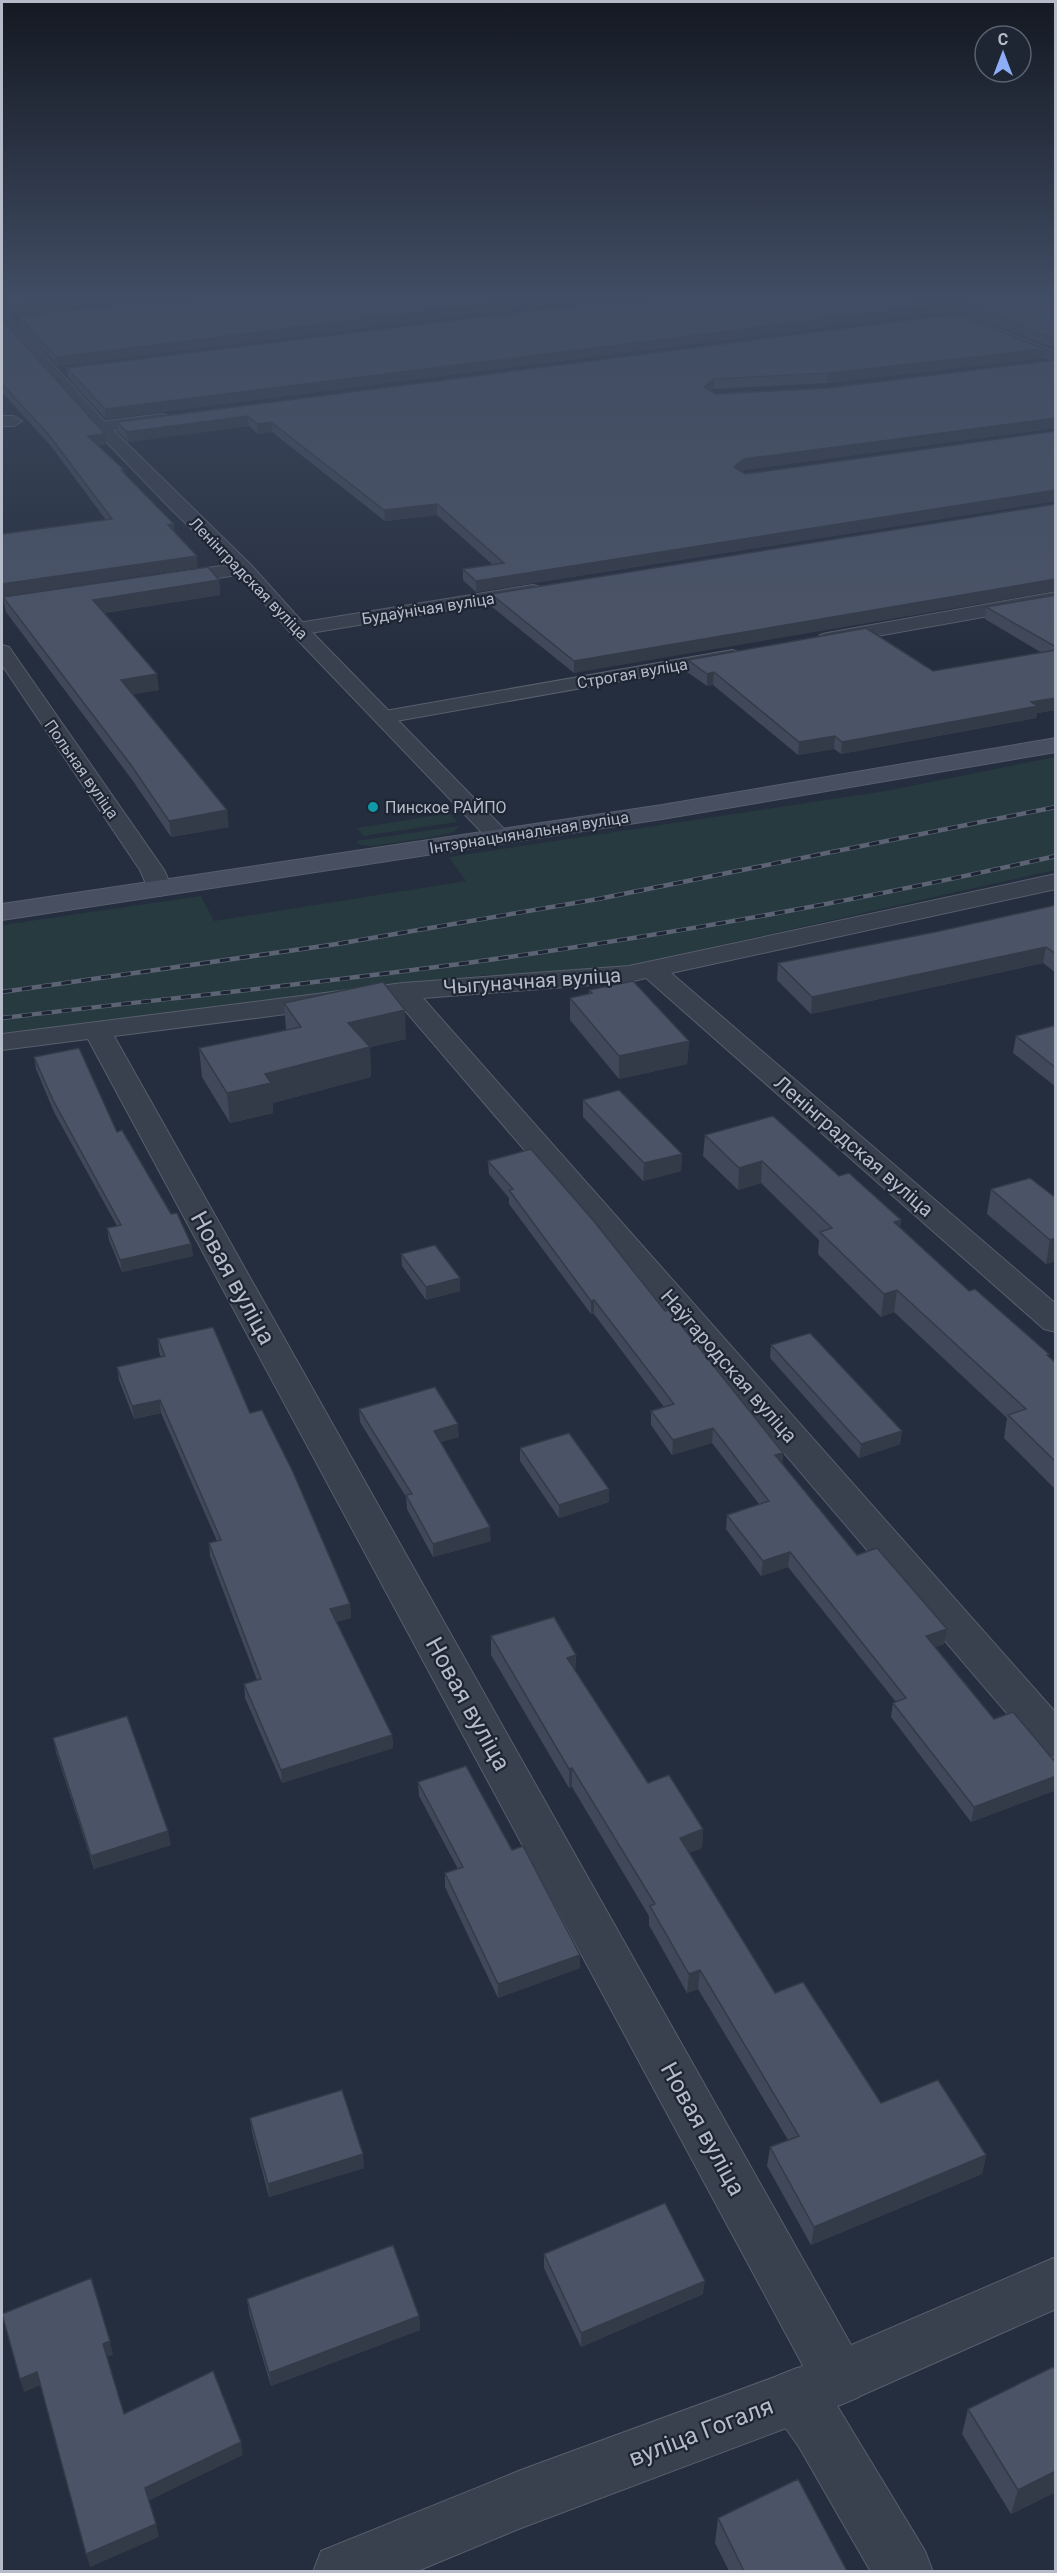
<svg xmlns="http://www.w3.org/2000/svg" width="1057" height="2573" viewBox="0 0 1057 2573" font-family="Roboto,sans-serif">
<rect width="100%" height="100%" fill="#252e3e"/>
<path fill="#273a3f" d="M 1055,757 L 1055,870 L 613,969 L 546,975 L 484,975 L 2,1033 L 2,925 L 201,896 L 214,921 L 466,881 L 449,857 L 886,791 Z
M 450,813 L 457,822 L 363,836 L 357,828 Z
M 459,826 L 454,832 L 433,837 L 372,846 L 360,845 L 356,841 Z"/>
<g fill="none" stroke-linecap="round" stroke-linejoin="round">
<g stroke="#575e6c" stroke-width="2">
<path id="minor" d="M 162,414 L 168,416 L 170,419 L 168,422 L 101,432 L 93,427 L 101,422 Z
M 2,416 L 14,416 L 22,421 L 14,426 L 2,426 Z
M 244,563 L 251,565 L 253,569 L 251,573 L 170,585 L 163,583 L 161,579 L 163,575 L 170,573 Z
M 533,585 L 540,587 L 543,591 L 540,595 L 298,635 L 291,633 L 288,629 L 291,625 L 298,623 Z
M 1056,592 L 1056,604 L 827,645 L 820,643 L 817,639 L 820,635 L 827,633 Z
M 2,645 L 9,647 L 164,870 L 172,888 L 168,893 L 159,896 L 150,893 L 140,870 L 2,665 Z
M 732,650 L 739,652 L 742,656 L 739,660 L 385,723 L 377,722 L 374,717 L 377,712 L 385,711 Z
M 1056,874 L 1056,889 L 671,973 L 1056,1304 L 1056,1332 L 1044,1329 L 646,978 L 629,982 L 423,998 L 1056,1713 L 1056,1758 L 1041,1753 L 396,1000 L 114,1036 L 859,2359 L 867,2378 L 859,2397 L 840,2405 L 836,2404 L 925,2551 L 933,2572 L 871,2572 L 799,2447 L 777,2416 L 769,2396 L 777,2376 L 797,2368 L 807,2373 L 88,1039 L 2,1050 L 2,1034 L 403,983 L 629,966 Z"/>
</g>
<g stroke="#575e6c" stroke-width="2">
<path id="tertiary" d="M 890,293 L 908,293 L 1056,352 L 1056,361 Z
M 2,313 L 7,314 L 107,424 L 251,565 L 305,625 L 507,832 L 511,837 L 507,842 L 499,844 L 491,842 L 291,633 L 237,573 L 171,509 L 95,430 L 2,325 Z
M 1056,2257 L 1056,2309 L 797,2424 L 521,2528 L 415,2572 L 313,2572 L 321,2551 L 521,2470 L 791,2371 Z"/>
</g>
<g stroke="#575e6c" stroke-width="2">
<path id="secondary" d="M 1056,738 L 1056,752 L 662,819 L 2,920 L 2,904 L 662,805 Z"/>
</g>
<use href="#minor" fill="#39404e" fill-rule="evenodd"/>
<use href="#tertiary" fill="#39404e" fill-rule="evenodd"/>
<use href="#secondary" fill="#474f61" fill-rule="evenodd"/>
<g stroke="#5b6375" stroke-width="4.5">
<path id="rail" d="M 2,992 L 337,944 L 598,899 L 1056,807
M 2,1018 C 162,999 322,983 481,961 C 674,934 866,899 1056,856"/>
</g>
<use href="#rail" stroke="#1e2533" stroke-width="3" stroke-dasharray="10" stroke-linecap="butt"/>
</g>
<path fill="#404859" d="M 2,293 L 189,293 L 11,315 L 7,312 L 2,311 Z
M 221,293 L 642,293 L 58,366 L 20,325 L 19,316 Z
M 915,293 L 1056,293 L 1056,349 Z
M 935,305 L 934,313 L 106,419 L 68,378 L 67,368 Z
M 2,320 L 106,444 L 98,446 L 123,469 L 124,473 L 175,532 L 198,567 L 2,596 L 2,534 L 106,520 L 50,445 L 2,392 Z
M 1044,349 L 1043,358 L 827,383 L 714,389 L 711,391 L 715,394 L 828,388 L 1056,360 L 1056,428 L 744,470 L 741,472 L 745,474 L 1056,431 L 1056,501 L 476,592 L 463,580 L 463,569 L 493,565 L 437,515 L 385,521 L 272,432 L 258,434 L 249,426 L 128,442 L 118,432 L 117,422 Z
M 1056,504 L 574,673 L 491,606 L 491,594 Z
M 219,580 L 220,595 L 104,613 L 159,690 L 132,694 L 229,827 L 171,837 L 133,781 L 6,612 L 3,597 Z
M 1056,595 L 1056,710 L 1037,713 L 1036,718 L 841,754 L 834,749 L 798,755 L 713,685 L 707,686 L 687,672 L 688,660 L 933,671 L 1042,653 L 985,619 L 986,607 Z
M 1056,905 L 1056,973 L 1043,963 L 811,1014 L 777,980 L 778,963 L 935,932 Z
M 589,990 L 689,1041 L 687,1064 L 619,1079 L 570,1020 L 570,998 L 589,994 Z
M 284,1003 L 406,1039 L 370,1047 L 371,1077 L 273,1103 L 273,1113 L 230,1123 L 202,1077 L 199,1048 L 286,1030 Z
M 1056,1025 L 1056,1087 L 1013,1053 L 1016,1036 Z
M 34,1057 L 117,1132 L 191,1244 L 193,1256 L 122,1272 L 109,1240 L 107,1228 L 117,1226 L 54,1112 L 36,1069 Z
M 583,1100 L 682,1154 L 681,1171 L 643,1181 L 583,1117 Z
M 705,1135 L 839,1176 L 901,1220 L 900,1228 L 969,1291 L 1056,1363 L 1056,1490 L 1004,1438 L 1007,1418 L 894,1312 L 881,1317 L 818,1254 L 819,1240 L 761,1183 L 738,1190 L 703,1156 Z
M 488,1161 L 665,1311 L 783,1453 L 782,1464 L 857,1555 L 944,1644 L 935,1647 L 994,1719 L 1056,1763 L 1056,1790 L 971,1822 L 891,1717 L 893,1703 L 896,1702 L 788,1567 L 761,1576 L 726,1529 L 727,1515 L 759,1504 L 712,1443 L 672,1455 L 651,1425 L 651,1411 L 664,1407 L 594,1314 L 591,1314 L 509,1204 L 509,1198 L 489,1174 Z
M 991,1189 L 1056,1198 L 1056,1261 L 1046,1264 L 987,1214 Z
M 401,1254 L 460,1278 L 460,1291 L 426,1300 L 402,1266 Z
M 158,1339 L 250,1413 L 350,1604 L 351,1618 L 336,1622 L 392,1735 L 393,1748 L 282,1783 L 245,1698 L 244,1684 L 257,1680 L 210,1556 L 209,1543 L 217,1541 L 161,1413 L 134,1419 L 119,1380 L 117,1367 L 161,1357 L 159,1352 Z
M 771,1345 L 902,1431 L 900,1444 L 859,1458 L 770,1358 Z
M 359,1409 L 459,1437 L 440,1442 L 491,1541 L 433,1557 L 407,1509 L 406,1497 L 360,1422 Z
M 520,1448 L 609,1502 L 559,1518 L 520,1461 Z
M 491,1636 L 576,1655 L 575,1671 L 648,1783 L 703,1829 L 702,1848 L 689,1853 L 775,1993 L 881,2103 L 986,2155 L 982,2174 L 811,2245 L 767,2166 L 770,2147 L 788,2140 L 698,1989 L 687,1993 L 649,1925 L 649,1916 L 572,1787 L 569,1788 L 491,1655 Z
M 53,1738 L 171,1845 L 94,1869 L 56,1752 Z
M 418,1782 L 512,1850 L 580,1955 L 580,1968 L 498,1998 L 445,1887 L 445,1873 L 458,1869 L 419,1796 Z
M 250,2118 L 364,2168 L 269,2197 L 252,2132 Z
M 544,2254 L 703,2294 L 581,2347 L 544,2268 Z
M 247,2299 L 419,2316 L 420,2330 L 271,2386 L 249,2313 Z
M 1056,2370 L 1056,2492 L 1011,2514 L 962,2434 L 968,2409 Z
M 718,2518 L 847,2571 L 729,2571 L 715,2543 Z"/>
<path fill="#343b48" d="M 118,293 L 189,293 L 11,315 L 10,306 Z
M 573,293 L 642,293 L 58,366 L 56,357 Z
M 935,305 L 934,313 L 106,419 L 105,409 Z
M 1044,349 L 1043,358 L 827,383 L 828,373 Z
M 714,379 L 714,389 L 704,397 L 704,387 Z
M 248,416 L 249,426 L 128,442 L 127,432 Z
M 1056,418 L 1056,428 L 744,470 L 734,478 L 734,467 L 744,459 Z
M 271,422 L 272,432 L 258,434 L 257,424 Z
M 105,434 L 106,444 L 89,447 L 88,436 Z
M 1056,490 L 1056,501 L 476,592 L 476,581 Z
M 437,504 L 437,515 L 385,521 L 384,510 Z
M 174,524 L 175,535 L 168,525 Z
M 197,556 L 198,567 L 2,597 L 2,584 Z
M 1056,579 L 1056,591 L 574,673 L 574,661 Z
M 219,580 L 220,595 L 95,614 L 93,600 Z
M 714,672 L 713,685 L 707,686 L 707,674 Z
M 157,674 L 159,690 L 123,696 L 121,680 Z
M 1056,698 L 1056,710 L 1037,713 L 1036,718 L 841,754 L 842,742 L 1031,702 Z
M 835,736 L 834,749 L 798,755 L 799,742 Z
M 227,810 L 229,827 L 171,837 L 169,821 Z
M 1046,947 L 1043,963 L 811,1014 L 812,997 Z
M 405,1010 L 406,1039 L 370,1047 L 371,1077 L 273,1103 L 273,1113 L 230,1123 L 227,1093 L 265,1074 L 348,1023 Z
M 689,1041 L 687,1064 L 619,1079 L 619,1056 Z
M 682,1154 L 681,1171 L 643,1181 L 644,1163 Z
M 762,1161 L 761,1183 L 738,1190 L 739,1168 Z
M 901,1220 L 898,1242 L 894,1222 Z
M 1056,1238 L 1056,1261 L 1046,1264 L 1050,1240 Z
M 191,1244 L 193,1256 L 122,1272 L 120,1260 Z
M 460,1278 L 460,1291 L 426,1300 L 426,1287 Z
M 897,1290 L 894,1312 L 881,1317 L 884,1294 Z
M 594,1300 L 594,1314 L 591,1314 L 591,1301 Z
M 160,1400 L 161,1413 L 134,1419 L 132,1406 Z
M 458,1424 L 459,1437 L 434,1444 L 434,1431 Z
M 713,1428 L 712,1443 L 672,1455 L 673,1440 Z
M 902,1431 L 900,1444 L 859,1458 L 861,1444 Z
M 783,1453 L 782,1468 L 775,1455 Z
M 609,1489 L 609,1502 L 559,1518 L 559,1505 Z
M 490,1527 L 491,1541 L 433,1557 L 433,1544 Z
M 790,1552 L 788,1567 L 761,1576 L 763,1561 Z
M 350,1604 L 351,1618 L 331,1623 L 330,1609 Z
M 947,1629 L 944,1644 L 924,1651 L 926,1636 Z
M 576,1655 L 575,1674 L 567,1658 Z
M 392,1735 L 393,1748 L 282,1783 L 281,1770 Z
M 572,1768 L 572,1787 L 569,1788 L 569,1769 Z
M 1056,1776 L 1056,1790 L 971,1822 L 974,1807 Z
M 703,1829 L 702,1848 L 679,1857 L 680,1838 Z
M 168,1831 L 171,1845 L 94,1869 L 91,1856 Z
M 580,1955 L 580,1968 L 498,1998 L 498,1984 Z
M 700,1970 L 698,1989 L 687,1993 L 689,1974 Z
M 363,2154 L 364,2168 L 269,2197 L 268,2184 Z
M 986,2155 L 982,2174 L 811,2245 L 814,2227 Z
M 705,2281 L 703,2294 L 581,2347 L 581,2333 Z
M 419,2316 L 420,2330 L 271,2386 L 269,2373 Z
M 110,2341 L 113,2355 L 106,2357 L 103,2344 Z
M 37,2372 L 41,2385 L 24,2392 L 20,2379 Z
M 241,2442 L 243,2455 L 148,2501 L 145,2488 Z
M 1056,2471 L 1056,2492 L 1011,2514 L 1018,2490 Z
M 156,2524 L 159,2537 L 90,2567 L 86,2554 Z"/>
<path fill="#4b5467" stroke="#343b48" stroke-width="1.5" d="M 2,293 L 118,293 L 10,306 L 6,303 L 2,303 Z
M 221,293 L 573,293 L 56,357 L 19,316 Z
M 676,293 L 907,293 L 935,305 L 105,409 L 67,368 Z
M 937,293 L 1056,293 L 1056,340 Z
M 957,314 L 1044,349 L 828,373 L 714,379 L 704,387 L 715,394 L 828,388 L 1056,360 L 1056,418 L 744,459 L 734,467 L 745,474 L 1056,431 L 1056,490 L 476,581 L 463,569 L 504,563 L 437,504 L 384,510 L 271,422 L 257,424 L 248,416 L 127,432 L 117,422 Z
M 2,320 L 105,434 L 88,436 L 123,469 L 121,470 L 174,524 L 168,525 L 197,556 L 2,584 L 2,534 L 112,519 L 49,435 L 2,384 Z
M 1056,504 L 1056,579 L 574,661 L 491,594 Z
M 208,567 L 219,580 L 93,600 L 157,674 L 121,680 L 227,810 L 169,821 L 131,765 L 3,597 Z
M 1056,595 L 1056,647 L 986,607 Z
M 866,628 L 933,671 L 1056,650 L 1056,698 L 1031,702 L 1038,706 L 842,742 L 835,736 L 799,742 L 714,672 L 707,674 L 688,660 Z
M 1056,905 L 1056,954 L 1046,947 L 812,997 L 778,963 L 935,932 Z
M 633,981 L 689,1041 L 619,1056 L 570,998 L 592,993 L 589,990 Z
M 383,982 L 405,1010 L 348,1023 L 370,1047 L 265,1074 L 271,1083 L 227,1093 L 199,1048 L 301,1027 L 284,1003 Z
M 1056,1025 L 1056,1068 L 1016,1036 Z
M 79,1048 L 117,1132 L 122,1130 L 171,1214 L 177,1213 L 191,1244 L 120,1260 L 107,1228 L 121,1225 L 53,1100 L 34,1057 Z
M 619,1090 L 682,1154 L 644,1163 L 583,1100 Z
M 773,1116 L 839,1176 L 849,1173 L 901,1220 L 894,1222 L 969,1291 L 975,1289 L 1049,1354 L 1047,1355 L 1056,1363 L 1056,1462 L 1008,1415 L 1026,1409 L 897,1290 L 884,1294 L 820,1232 L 832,1228 L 762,1161 L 739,1168 L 705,1135 Z
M 531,1149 L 593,1220 L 665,1311 L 669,1310 L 783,1453 L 775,1455 L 857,1555 L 877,1548 L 947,1629 L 926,1636 L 994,1719 L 1013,1712 L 1056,1763 L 1056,1776 L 974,1807 L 893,1703 L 906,1698 L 790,1552 L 763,1561 L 727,1515 L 769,1501 L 713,1428 L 673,1440 L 651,1411 L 674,1404 L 594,1300 L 591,1301 L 509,1190 L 513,1189 L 488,1161 Z
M 1030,1178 L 1056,1198 L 1056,1238 L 1050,1240 L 991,1189 Z
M 435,1245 L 460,1278 L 426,1287 L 401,1254 Z
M 213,1327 L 250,1413 L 262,1410 L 293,1472 L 350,1604 L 330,1609 L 392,1735 L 281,1770 L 244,1684 L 261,1679 L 209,1543 L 221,1540 L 160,1400 L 132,1406 L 117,1367 L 165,1356 L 158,1339 Z
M 810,1333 L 902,1431 L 861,1444 L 771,1345 Z
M 435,1387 L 458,1424 L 434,1431 L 490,1527 L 433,1544 L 406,1495 L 412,1494 L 359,1409 Z
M 569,1433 L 609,1489 L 559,1505 L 520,1448 Z
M 554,1617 L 576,1655 L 567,1658 L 648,1783 L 669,1775 L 703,1829 L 680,1838 L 775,1993 L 803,1982 L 881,2103 L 938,2080 L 986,2155 L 814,2227 L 770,2147 L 799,2136 L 700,1970 L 689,1974 L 650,1906 L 655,1904 L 572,1768 L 569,1769 L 491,1636 Z
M 127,1716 L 168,1831 L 91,1856 L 53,1738 Z
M 466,1766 L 512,1850 L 523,1846 L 580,1955 L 498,1984 L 445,1873 L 463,1867 L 418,1782 Z
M 342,2090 L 363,2154 L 268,2184 L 250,2118 Z
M 665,2203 L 705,2281 L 581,2333 L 544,2254 Z
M 393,2245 L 419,2316 L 269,2373 L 247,2299 Z
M 91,2278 L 110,2341 L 103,2344 L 124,2414 L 213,2371 L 241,2442 L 145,2488 L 156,2524 L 86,2554 L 37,2372 L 20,2379 L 2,2314 Z
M 1053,2367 L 1056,2370 L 1056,2471 L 1018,2490 L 968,2409 Z
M 798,2479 L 847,2571 L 744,2571 L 718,2518 Z"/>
<linearGradient id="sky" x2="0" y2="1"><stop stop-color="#141922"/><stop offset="0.45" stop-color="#404c63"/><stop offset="1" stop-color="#404c63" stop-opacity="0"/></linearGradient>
<rect width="1057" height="654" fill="url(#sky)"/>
<circle fill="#0f9aa8" stroke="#1e2533" stroke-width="2" cx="373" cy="807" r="6"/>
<g text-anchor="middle" stroke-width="4.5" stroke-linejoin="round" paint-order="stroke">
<g font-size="16" fill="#b5bbc9" stroke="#1e2533">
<text transform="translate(249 578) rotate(46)" y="6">Ленінградская вуліца</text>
<text transform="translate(428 608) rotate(-9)" y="6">Будаўнічая вуліца</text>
<text transform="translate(632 673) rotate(-10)" y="6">Строгая вуліца</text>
<text transform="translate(82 769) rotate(55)" y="6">Польная вуліца</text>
<text transform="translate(529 832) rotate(-9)" y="6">Інтэрнацыянальная вуліца</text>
</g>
<g font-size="16" fill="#b5bbc9" stroke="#1e2533" text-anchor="start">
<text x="385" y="813">Пинское РАЙПО</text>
</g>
<g font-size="20" fill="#b5bbc9" stroke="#1e2533">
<text transform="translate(532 981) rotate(-4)" y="7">Чыгуначная вуліца</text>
<text transform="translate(854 1146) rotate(41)" y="7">Ленінградская вуліца</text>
<text transform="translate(729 1366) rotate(49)" y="7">Наўгародская вуліца</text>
</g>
<g font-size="24" fill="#b5bbc9" stroke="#1e2533">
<text transform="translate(233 1278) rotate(61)" y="8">Новая вуліца</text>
<text transform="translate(468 1704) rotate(61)" y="8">Новая вуліца</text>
<text transform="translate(703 2129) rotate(61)" y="8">Новая вуліца</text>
<text transform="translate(701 2432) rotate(-21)" y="8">вуліца Гогаля</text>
</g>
</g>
<rect width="1057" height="2573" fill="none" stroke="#b5bbc9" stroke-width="6"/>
<g transform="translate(1003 54)"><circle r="28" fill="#1e2533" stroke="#5a616f" stroke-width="1.5"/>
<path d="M0-4.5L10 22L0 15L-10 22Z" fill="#8dadf6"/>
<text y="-9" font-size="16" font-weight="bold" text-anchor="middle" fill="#b5bbc9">С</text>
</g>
</svg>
